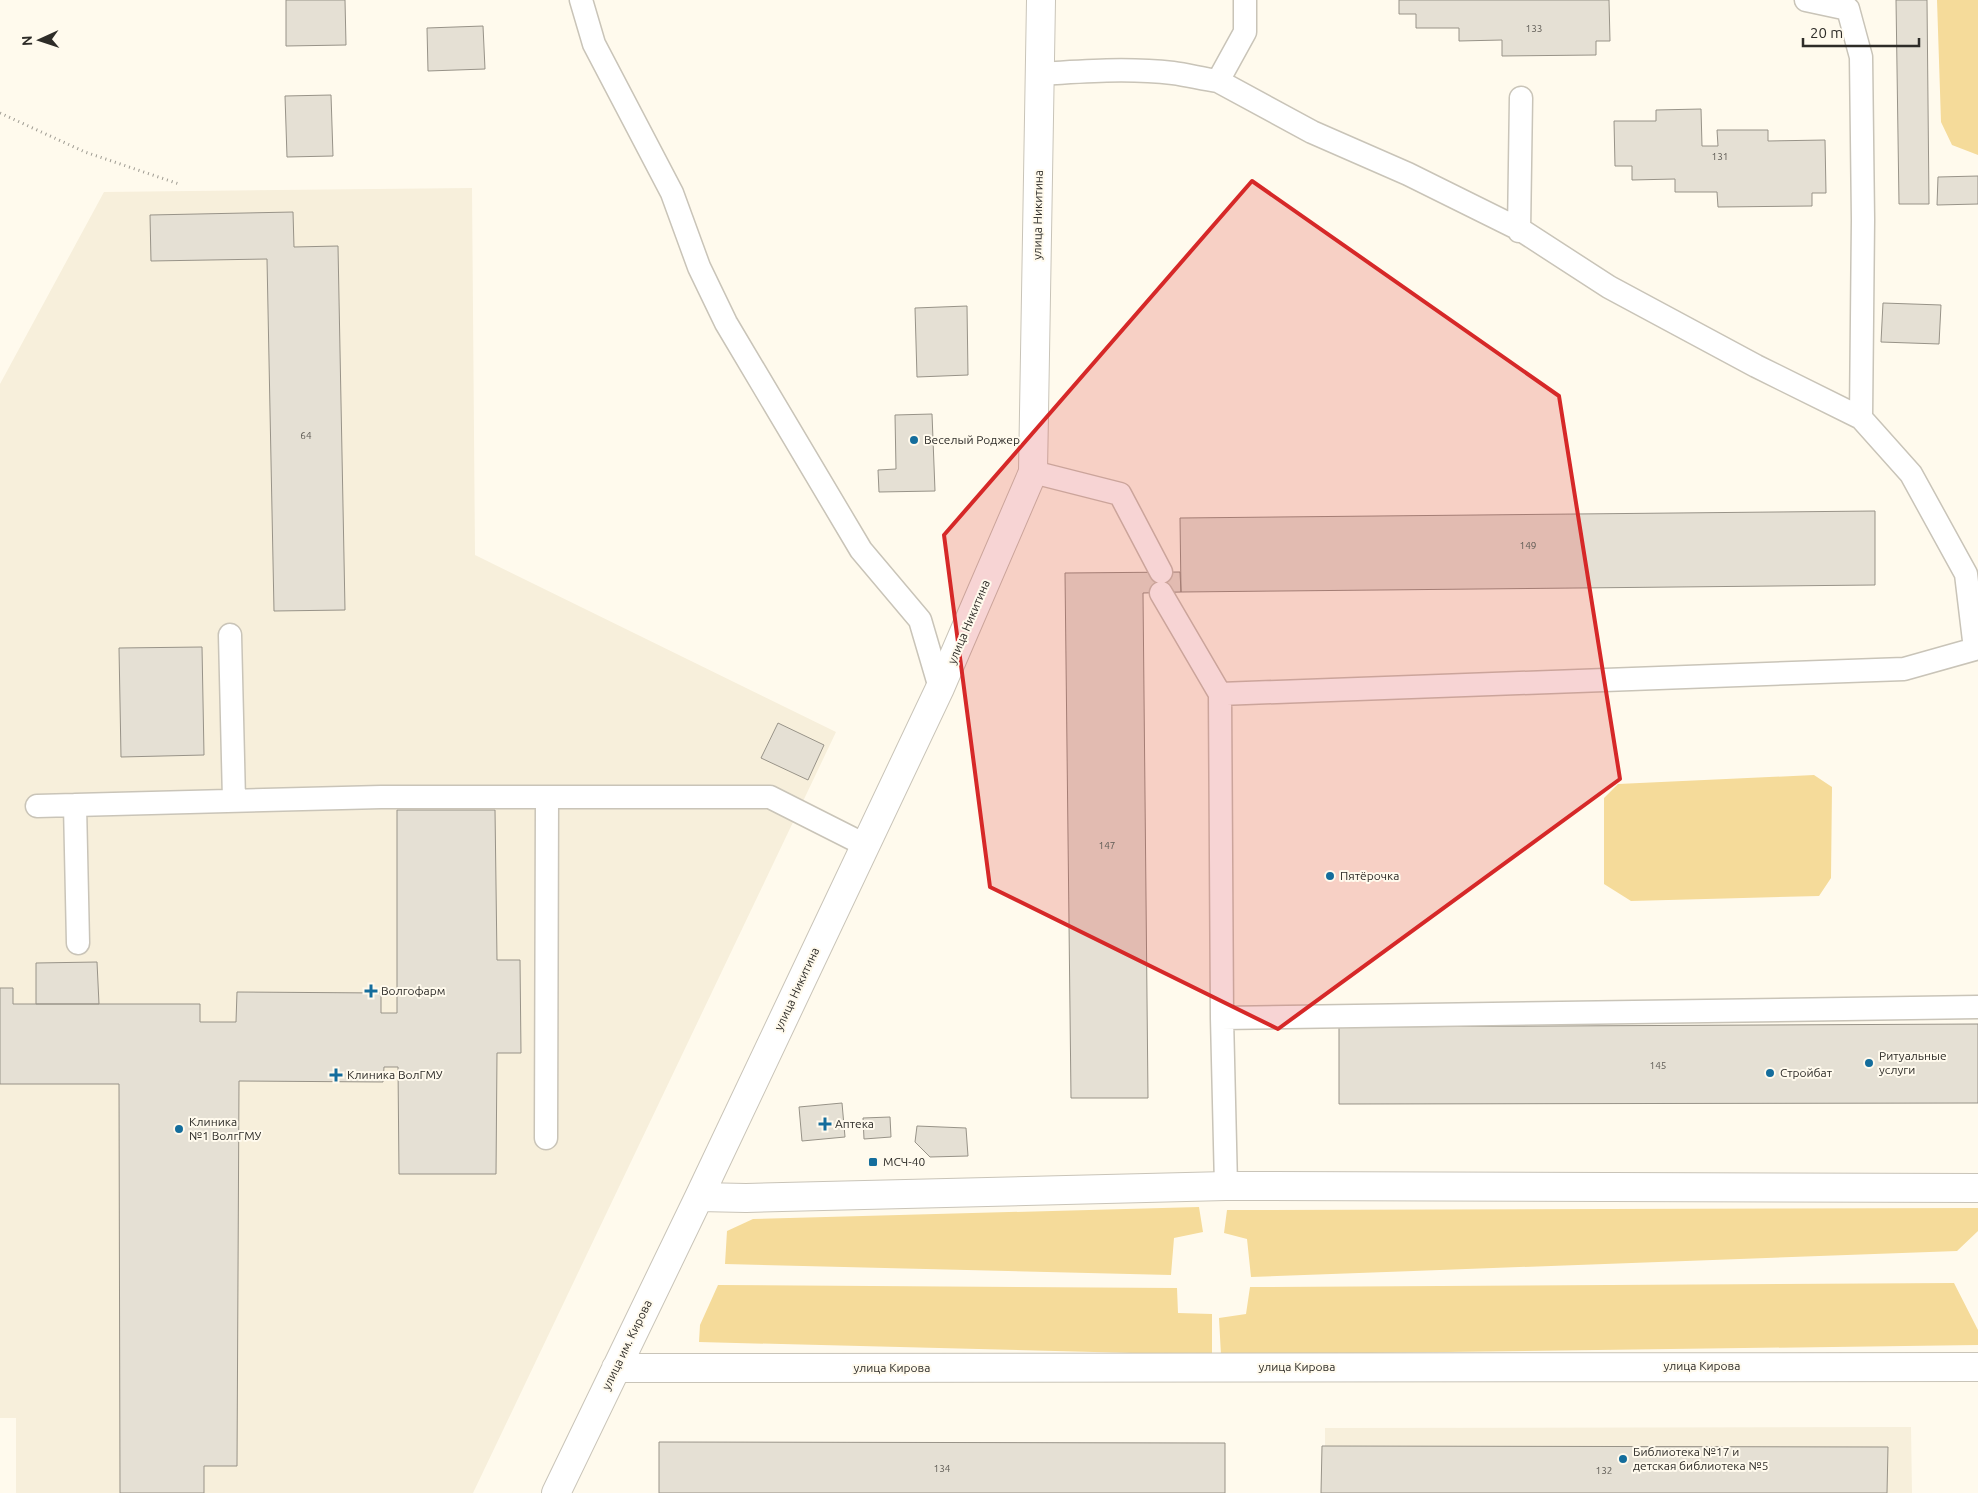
<svg xmlns="http://www.w3.org/2000/svg" width="1978" height="1493" viewBox="0 0 1978 1493" font-family="Ubuntu,sans-serif">
<rect width="100%" height="100%" fill="#fffaed"/>
<path fill="#f7efdb" d="M 472,188 L 475,555 L 836,732 L 473,1493 L 16,1493 L 16,1418 L 0,1418 L 0,384 L 104,192 Z
M 1911,1427 L 1912,1493 L 1325,1493 L 1325,1428 Z"/>
<path fill="#f5db9a" d="M 1937,0 L 1978,0 L 1978,155 L 1952,145 L 1941,122 Z
M 1814,775 L 1832,787 L 1831,878 L 1819,896 L 1631,901 L 1604,884 L 1604,798 L 1618,784 Z
M 1199,1207 L 1203,1232 L 1174,1238 L 1171,1275 L 725,1264 L 727,1231 L 753,1219 Z
M 1978,1208 L 1978,1231 L 1957,1251 L 1251,1277 L 1247,1239 L 1224,1233 L 1227,1210 Z
M 1954,1283 L 1978,1330 L 1978,1345 L 1221,1355 L 1219,1318 L 1246,1314 L 1250,1287 Z
M 718,1285 L 1177,1288 L 1178,1313 L 1212,1314 L 1212,1355 L 699,1342 L 700,1325 Z"/>
<path fill="#e5e0d4" stroke="#989388" d="M 286,0 L 345,0 L 346,45 L 286,46 Z
M 1399,0 L 1609,0 L 1610,41 L 1596,41 L 1596,55 L 1502,56 L 1502,40 L 1459,41 L 1459,28 L 1416,28 L 1416,14 L 1399,14 Z
M 1896,0 L 1927,0 L 1929,204 L 1899,204 Z
M 483,26 L 485,69 L 428,71 L 427,28 Z
M 331,95 L 333,156 L 287,157 L 285,96 Z
M 1701,109 L 1702,146 L 1718,146 L 1717,130 L 1768,130 L 1768,141 L 1825,140 L 1826,193 L 1812,193 L 1812,206 L 1718,207 L 1717,192 L 1675,192 L 1675,179 L 1632,180 L 1632,166 L 1615,166 L 1614,121 L 1656,121 L 1656,110 Z
M 1978,176 L 1978,204 L 1937,205 L 1938,177 Z
M 293,212 L 294,247 L 338,246 L 345,610 L 274,611 L 267,259 L 151,261 L 150,215 Z
M 1883,303 L 1941,305 L 1939,344 L 1881,342 Z
M 967,306 L 968,375 L 917,377 L 915,308 Z
M 932,414 L 935,491 L 879,492 L 878,470 L 896,469 L 895,415 Z
M 1875,511 L 1875,585 L 1181,592 L 1180,518 Z
M 1180,572 L 1181,592 L 1143,593 L 1148,1098 L 1071,1098 L 1065,573 Z
M 202,647 L 204,755 L 121,757 L 119,648 Z
M 778,723 L 824,745 L 808,780 L 761,758 Z
M 397,810 L 495,810 L 497,960 L 520,960 L 521,1053 L 497,1053 L 496,1174 L 399,1174 L 398,1067 L 384,1067 L 383,1082 L 239,1081 L 237,1466 L 204,1466 L 204,1493 L 120,1493 L 119,1084 L 0,1084 L 0,988 L 13,988 L 13,1004 L 200,1004 L 200,1022 L 236,1022 L 237,992 L 381,993 L 381,1013 L 397,1013 Z
M 97,962 L 99,1004 L 36,1004 L 36,963 Z
M 1978,1024 L 1978,1103 L 1339,1104 L 1339,1027 Z
M 842,1103 L 845,1137 L 802,1141 L 799,1107 Z
M 890,1117 L 891,1137 L 864,1139 L 863,1118 Z
M 917,1126 L 966,1128 L 968,1156 L 930,1157 L 915,1142 Z
M 659,1442 L 1225,1443 L 1225,1493 L 659,1493 Z
M 1322,1446 L 1888,1447 L 1887,1493 L 1321,1493 Z"/>
<g fill="none" stroke-linecap="round" stroke-linejoin="round">
<g stroke="#c9c4b8" stroke-width="25">
<path id="service" d="M 581,0 L 594,44 L 672,193 L 699,267 L 726,323 L 861,550 L 920,620 L 940,688
M 1041,74 C 1084,71 1129,68 1173,73 C 1188,75 1203,79 1218,81 L 1245,32 L 1245,0
M 1218,81 L 1312,132 L 1408,174 L 1521,230 L 1609,287 L 1756,366 L 1861,418
M 1519,231 L 1521,98
M 1033,472 L 1120,494 L 1161,572
M 1161,593 L 1220,694
M 230,635 L 234,800
M 75,805 L 78,943
M 37,806 L 381,797 L 770,797 L 865,845
M 1222,1018 L 1978,1007
M 546,1138 L 547,797
M 1226,1186 L 1222,1018 L 1220,694 L 1904,669 L 1975,649 L 1966,574 L 1911,474 L 1861,418 L 1863,220 L 1861,57 L 1848,9 L 1806,0"/>
</g>
<g stroke="#c9c4b8" stroke-width="30">
<path id="secondary" d="M 699,1197 L 746,1198 L 1226,1186 L 1978,1188
M 616,1368 L 1978,1367
M 556,1493 L 699,1197 L 940,688 L 1033,472 L 1041,0"/>
</g>
<path stroke="#9e9b92" stroke-width="3" stroke-dasharray="1 4" stroke-linecap="butt" d="M 0,113 L 85,152 L 179,184"/>
<use href="#service" stroke="#fff" stroke-width="22"/>
<use href="#secondary" stroke="#fff" stroke-width="28"/>
</g>
<path fill="#d62828" fill-opacity="0.2" stroke="#d62828" stroke-width="4" stroke-linejoin="round" d="M 1252,181 L 1559,396 L 1620,779 L 1278,1029 L 990,887 L 944,535 Z"/>
<g fill="#146d9c" stroke="#fffaed" stroke-width="2">
<circle cx="914" cy="440" r="5"/>
<circle cx="1330" cy="876" r="5"/>
<path d="M368.5 983.5h5v5h5v5h-5v5h-5v-5h-5v-5h5z"/>
<circle cx="1869" cy="1063" r="5"/>
<circle cx="1770" cy="1073" r="5"/>
<path d="M333.5 1067.5h5v5h5v5h-5v5h-5v-5h-5v-5h5z"/>
<path d="M822.5 1116.5h5v5h5v5h-5v5h-5v-5h-5v-5h5z"/>
<circle cx="179" cy="1129" r="5"/>
<rect x="868" y="1157" width="10" height="10" rx="2.5"/>
<circle cx="1623" cy="1459" r="5"/>
</g>
<g text-anchor="middle" stroke-width="4" stroke-linejoin="round" paint-order="stroke">
<g font-size="10" fill="#5c5953">
<text x="1534" y="32">133</text>
<text x="1720" y="160">131</text>
<text x="306" y="439">64</text>
<text x="1528" y="549">149</text>
<text x="1107" y="849">147</text>
<text x="1658" y="1069">145</text>
<text x="942" y="1472">134</text>
<text x="1604" y="1474">132</text>
</g>
<g font-size="12" fill="#2e2c28" stroke="#fffaed">
<text transform="translate(1038 215) rotate(-89)" y="4">улица Никитина</text>
<text transform="translate(969 622) rotate(-67)" y="4">улица Никитина</text>
<text transform="translate(797 989) rotate(-65)" y="4">улица Никитина</text>
<text transform="translate(627 1345) rotate(-64)" y="4">улица им. Кирова</text>
<text x="1702" y="1370">улица Кирова</text>
<text x="1297" y="1371">улица Кирова</text>
<text x="892" y="1372">улица Кирова</text>
</g>
<g font-size="12" fill="#2e2c28" stroke="#fffaed" text-anchor="start">
<text x="924" y="444">Веселый Роджер</text>
<text x="1340" y="880">Пятёрочка</text>
<text x="381" y="995">Волгофарм</text>
<text x="1879" y="1060">Ритуальные<tspan x="1879" dy="14">услуги</tspan></text>
<text x="1780" y="1077">Стройбат</text>
<text x="347" y="1079">Клиника ВолГМУ</text>
<text x="189" y="1126">Клиника<tspan x="189" dy="14">№1 ВолгГМУ</tspan></text>
<text x="835" y="1128">Аптека</text>
<text x="883" y="1166">МСЧ-40</text>
<text x="1633" y="1456">Библиотека №17 и<tspan x="1633" dy="14">детская библиотека №5</tspan></text>
</g>
</g>
<g transform="translate(40 40) rotate(267)" stroke="#fffaed" stroke-width="4" paint-order="stroke">
<path d="M0-4L9 19L0 12L-9 19Z" fill="#2e2c28"/>
<text y="-8" font-size="14" font-weight="bold" text-anchor="middle" fill="#2e2c28">N</text>
</g>
<path d="M1803 38v8h116v-8" fill="none" stroke="#2e2c28" stroke-width="2.5"/>
<text x="1810" y="38" font-size="15" fill="#2e2c28" stroke="#fffaed" stroke-width="4" paint-order="stroke">20 m</text>
</svg>
